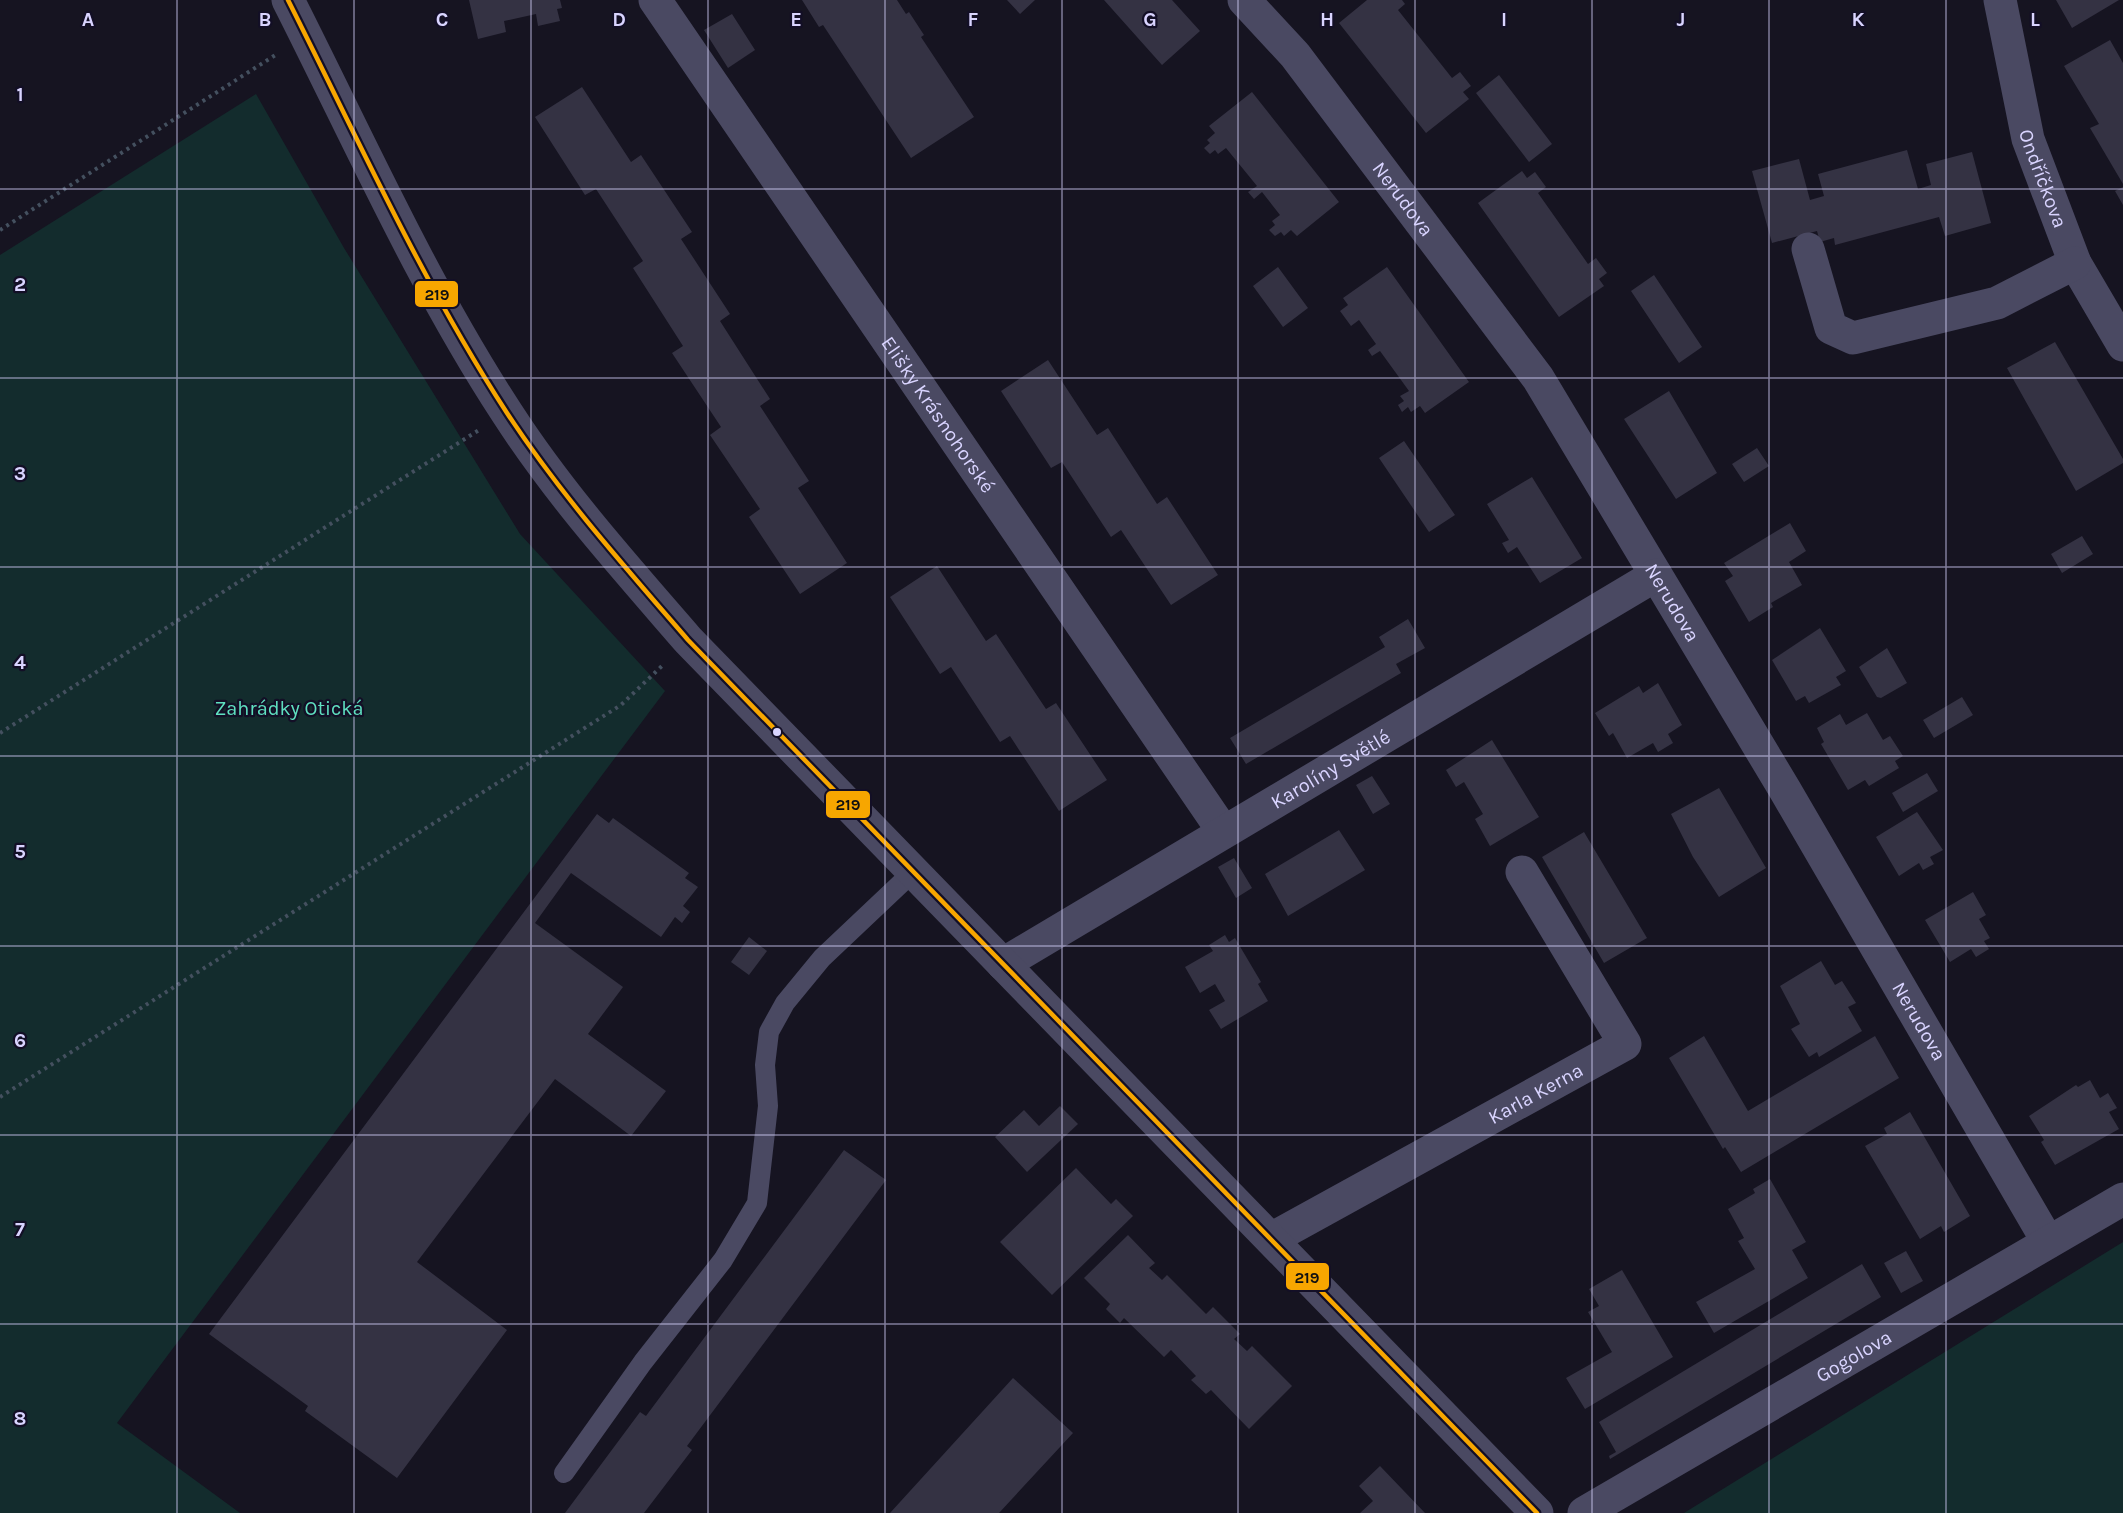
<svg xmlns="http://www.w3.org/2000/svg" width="2123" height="1513" viewBox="0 0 2123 1513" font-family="Karla,sans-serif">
<rect width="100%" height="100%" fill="#161421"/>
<path fill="#132c2d" d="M 256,94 L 344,248 L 520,534 L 665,691 L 117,1423 L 240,1513 L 0,1513 L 0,255 Z
M 2123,1242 L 2123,1513 L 1684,1513 Z"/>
<path fill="#343243" d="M 469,0 L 560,0 L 562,8 L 557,9 L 560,21 L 538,26 L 536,14 L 504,21 L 506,32 L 478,39 Z
M 802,0 L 897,0 L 906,14 L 909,12 L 924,35 L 921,37 L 974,117 L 911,158 L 823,25 L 819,27 Z
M 1007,0 L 1035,0 L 1020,14 Z
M 1104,0 L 1172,0 L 1200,31 L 1162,65 Z
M 1367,0 L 1402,0 L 1405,4 L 1398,10 L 1452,78 L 1460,72 L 1471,86 L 1463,92 L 1469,99 L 1426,133 L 1339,23 Z
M 2056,0 L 2119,0 L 2072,28 Z
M 732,14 L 755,50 L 728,68 L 704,30 Z
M 2110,40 L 2123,63 L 2123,184 L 2090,128 L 2099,124 L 2064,66 Z
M 1499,75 L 1552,144 L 1529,162 L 1476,93 Z
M 582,87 L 631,162 L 641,155 L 692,232 L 681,239 L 730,314 L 720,321 L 770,399 L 760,406 L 809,481 L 798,488 L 847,563 L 800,594 L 749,517 L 760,509 L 710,435 L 721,427 L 672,353 L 683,346 L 633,268 L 643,261 L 596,189 L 585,195 L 535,117 Z
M 1252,92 L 1339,202 L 1297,236 L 1291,230 L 1284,236 L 1281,232 L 1275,236 L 1269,230 L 1275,225 L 1272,221 L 1280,215 L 1262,192 L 1254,199 L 1248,192 L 1257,186 L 1226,148 L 1218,154 L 1215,150 L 1210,154 L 1204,148 L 1210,143 L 1207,140 L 1215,133 L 1209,126 Z
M 1907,150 L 1918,189 L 1931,185 L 1926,164 L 1972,152 L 1991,223 L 1945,236 L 1939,217 L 1835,245 L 1834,238 L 1820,242 L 1817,231 L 1772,243 L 1752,171 L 1799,159 L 1810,200 L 1824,196 L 1818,174 Z
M 1522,171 L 1527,178 L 1535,172 L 1546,187 L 1538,193 L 1588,264 L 1596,258 L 1607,273 L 1599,279 L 1604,286 L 1559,317 L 1478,203 Z
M 2123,187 L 2123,205 L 2115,191 Z
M 1278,267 L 1308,308 L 1283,327 L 1253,286 Z
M 1387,267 L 1469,382 L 1425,413 L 1420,406 L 1411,412 L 1408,407 L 1402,412 L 1398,405 L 1404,401 L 1400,396 L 1409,391 L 1380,351 L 1372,356 L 1368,350 L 1376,344 L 1359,320 L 1351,326 L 1340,311 L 1348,305 L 1343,298 Z
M 1654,275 L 1702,347 L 1679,363 L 1631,291 Z
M 2055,342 L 2123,459 L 2123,463 L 2076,491 L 2007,368 Z
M 1048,360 L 1097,435 L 1108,428 L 1157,504 L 1167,497 L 1218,575 L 1171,605 L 1121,530 L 1111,537 L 1062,462 L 1051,468 L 1001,391 Z
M 1669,391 L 1717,473 L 1676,499 L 1624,419 Z
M 1404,441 L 1455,515 L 1429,532 L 1379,458 Z
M 1757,448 L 1769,466 L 1744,482 L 1732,464 Z
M 1532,477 L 1582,558 L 1540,583 L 1517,547 L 1508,553 L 1502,543 L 1509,540 L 1487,504 Z
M 1790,523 L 1806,551 L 1789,562 L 1802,585 L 1771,603 L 1773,607 L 1749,622 L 1725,581 L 1733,576 L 1724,563 Z
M 2082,536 L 2093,554 L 2062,573 L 2051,554 Z
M 937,566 L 986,641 L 996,634 L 1046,709 L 1056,703 L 1107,780 L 1059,811 L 1010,736 L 1000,742 L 951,667 L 940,674 L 890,597 Z
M 1408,619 L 1425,648 L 1396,664 L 1401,673 L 1246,764 L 1230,738 L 1385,647 L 1379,637 Z
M 1820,628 L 1846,671 L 1836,677 L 1841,685 L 1809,703 L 1805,696 L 1796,701 L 1772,660 Z
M 1887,648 L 1907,683 L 1881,698 L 1877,697 L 1859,667 Z
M 1658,683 L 1682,725 L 1668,734 L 1673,743 L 1658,752 L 1653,743 L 1627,758 L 1613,733 L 1609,736 L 1595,713 L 1639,686 L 1643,693 Z
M 1962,697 L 1973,715 L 1934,738 L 1923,720 Z
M 1867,713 L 1883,740 L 1890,736 L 1903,756 L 1895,761 L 1899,768 L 1869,786 L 1865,780 L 1848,790 L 1821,744 L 1824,742 L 1817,728 L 1840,714 L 1846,725 Z
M 1492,740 L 1539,817 L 1490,846 L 1475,819 L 1483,814 L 1464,782 L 1456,787 L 1446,770 Z
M 1927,773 L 1938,791 L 1903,812 L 1892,793 Z
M 1372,776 L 1390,804 L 1373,814 L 1356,785 Z
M 1719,788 L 1766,868 L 1719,897 L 1693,857 L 1671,814 Z
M 1917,812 L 1943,850 L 1930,857 L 1934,864 L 1923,870 L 1919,863 L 1899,876 L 1876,837 Z
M 597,814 L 609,823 L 613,818 L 689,873 L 685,878 L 698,887 L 683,906 L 690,912 L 682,923 L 675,917 L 661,937 L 571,873 L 535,923 L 623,987 L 588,1034 L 666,1091 L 631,1136 L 555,1079 L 417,1262 L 507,1330 L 397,1478 L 305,1411 L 308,1406 L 209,1334 Z
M 1339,830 L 1365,870 L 1288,916 L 1265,874 Z
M 1584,832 L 1647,938 L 1604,963 L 1542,857 Z
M 1234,858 L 1252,888 L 1236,898 L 1218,867 Z
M 1973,892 L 1986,915 L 1979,919 L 1990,938 L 1984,941 L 1989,949 L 1976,957 L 1971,949 L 1950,962 L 1925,920 Z
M 1225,935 L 1229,942 L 1235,938 L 1261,982 L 1258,984 L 1268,1001 L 1221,1029 L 1209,1010 L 1225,1001 L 1215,984 L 1200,993 L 1185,967 L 1213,951 L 1209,945 Z
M 749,937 L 767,951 L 749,975 L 731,962 Z
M 1821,961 L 1835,985 L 1842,981 L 1856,1003 L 1848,1007 L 1862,1031 L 1819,1057 L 1817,1052 L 1809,1057 L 1791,1029 L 1800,1024 L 1780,986 Z
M 1704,1036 L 1748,1111 L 1875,1036 L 1899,1078 L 1741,1172 L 1725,1147 L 1723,1149 L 1669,1058 Z
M 2090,1080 L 2100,1098 L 2108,1093 L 2117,1108 L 2109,1112 L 2119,1129 L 2055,1165 L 2041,1142 L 2044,1140 L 2029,1116 L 2076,1085 L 2078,1087 Z
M 1060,1106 L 1078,1124 L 1027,1172 L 995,1137 L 1024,1110 L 1039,1126 Z
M 1910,1112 L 1970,1216 L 1944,1232 L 1941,1226 L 1920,1239 L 1865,1146 L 1887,1134 L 1884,1128 Z
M 844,1150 L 886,1180 L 687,1446 L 692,1450 L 644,1513 L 565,1513 L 640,1412 L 646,1416 Z
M 1076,1168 L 1111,1204 L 1116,1199 L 1133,1216 L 1052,1295 L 1000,1242 Z
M 1770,1179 L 1806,1242 L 1792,1250 L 1808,1278 L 1714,1333 L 1696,1302 L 1755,1269 L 1738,1241 L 1744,1238 L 1728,1209 L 1755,1193 L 1753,1189 Z
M 1128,1235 L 1155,1263 L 1149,1268 L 1162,1280 L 1167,1275 L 1206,1314 L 1213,1307 L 1240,1334 L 1234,1339 L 1247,1351 L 1252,1346 L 1292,1386 L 1249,1429 L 1211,1390 L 1206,1394 L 1191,1380 L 1196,1376 L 1171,1350 L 1164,1357 L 1124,1318 L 1120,1323 L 1106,1309 L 1110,1304 L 1084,1278 Z
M 1906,1251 L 1923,1281 L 1901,1293 L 1884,1263 Z
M 1862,1264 L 1881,1297 L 1610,1459 L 1609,1456 L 1616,1452 L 1599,1422 Z
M 1622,1270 L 1673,1357 L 1585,1409 L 1566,1378 L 1612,1352 L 1588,1312 L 1599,1306 L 1589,1289 Z
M 1013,1378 L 1073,1433 L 999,1513 L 890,1513 Z
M 1380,1466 L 1425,1513 L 1360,1513 L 1373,1501 L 1359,1486 Z"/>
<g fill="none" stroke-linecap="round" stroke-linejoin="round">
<path stroke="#44505f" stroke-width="4" stroke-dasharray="3 4.5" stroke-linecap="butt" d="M 0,230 L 277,54
M 0,733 L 479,430
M 0,1097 L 621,705 L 664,664"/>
<path stroke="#4a4962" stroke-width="20" d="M 564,1473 L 643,1362 L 723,1260 L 757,1203 L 768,1106 L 765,1065 L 769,1032 L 785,1003 L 822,958 L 914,871"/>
<g stroke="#4a4962" stroke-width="33">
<path id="s1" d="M 655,0 L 1223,831"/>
<path id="s2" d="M 1244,0 L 1295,55 L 1538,378 L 1785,790 L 2048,1242"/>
<path id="s3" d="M 2000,0 L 2028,139 L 2075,263 L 2123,345"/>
<path d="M 1808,249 L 1831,328 L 1853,338 L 1997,303 L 2075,263"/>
<path id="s4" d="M 1003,964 L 1656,575"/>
<path id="s5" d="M 1271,1239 L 1625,1044 L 1522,872"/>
<path id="s6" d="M 1584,1513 L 2123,1199"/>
</g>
<path stroke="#4a4962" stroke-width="33" d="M 288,0 C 358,138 422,283 507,413 C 560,495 625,567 688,640 L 1537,1513"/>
<g stroke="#130f26" stroke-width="9">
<path id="bus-1" d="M 288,0 C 358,139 422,282 507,413 C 560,494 625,567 688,640 L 1537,1513"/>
</g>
<use href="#bus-1" stroke="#f7a600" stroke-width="4.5"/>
</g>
<path fill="none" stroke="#d9d4ff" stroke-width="1.5" stroke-opacity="0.55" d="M 177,0 L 177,1513M 354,0 L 354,1513M 531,0 L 531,1513M 708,0 L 708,1513M 885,0 L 885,1513M 1062,0 L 1062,1513M 1238,0 L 1238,1513M 1415,0 L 1415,1513M 1592,0 L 1592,1513M 1769,0 L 1769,1513M 1946,0 L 1946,1513M 0,189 L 2123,189M 0,378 L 2123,378M 0,567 L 2123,567M 0,756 L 2123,756M 0,946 L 2123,946M 0,1135 L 2123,1135M 0,1324 L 2123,1324"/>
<circle fill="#d9d4ff" stroke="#130f26" stroke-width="2" cx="777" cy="732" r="5"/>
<g text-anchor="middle" stroke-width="4.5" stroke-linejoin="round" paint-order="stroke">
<g font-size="20" fill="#d9d4ff" stroke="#130f26">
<text dy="7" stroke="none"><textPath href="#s3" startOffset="184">Ondříčkova</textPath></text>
<text dy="7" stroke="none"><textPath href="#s2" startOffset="255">Nerudova</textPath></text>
<text dy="7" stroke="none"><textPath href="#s1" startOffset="502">Elišky Krásnohorské</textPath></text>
<text dy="7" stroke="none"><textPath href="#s2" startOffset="741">Nerudova</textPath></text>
<text dy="7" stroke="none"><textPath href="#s4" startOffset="381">Karolíny Světlé</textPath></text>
<text dy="7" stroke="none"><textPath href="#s2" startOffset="1227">Nerudova</textPath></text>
<text dy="7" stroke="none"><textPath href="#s5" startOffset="302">Karla Kerna</textPath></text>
<text dy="7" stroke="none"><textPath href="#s6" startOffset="312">Gogolova</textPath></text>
</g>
<g font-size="20" fill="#5fe0c0" stroke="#130f26">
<text x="289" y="715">Zahrádky Otická</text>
</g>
</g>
<g font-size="20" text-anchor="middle" font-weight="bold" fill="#d9d4ff" stroke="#130f26" stroke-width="4.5" stroke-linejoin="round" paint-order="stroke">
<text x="88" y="26">A</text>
<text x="265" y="26">B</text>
<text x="442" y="26">C</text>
<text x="619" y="26">D</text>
<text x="796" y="26">E</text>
<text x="973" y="26">F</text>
<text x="1150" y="26">G</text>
<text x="1327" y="26">H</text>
<text x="1504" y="26">I</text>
<text x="1681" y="26">J</text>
<text x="1858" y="26">K</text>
<text x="2035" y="26">L</text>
<text x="20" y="101">1</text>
<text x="20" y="291">2</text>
<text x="20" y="480">3</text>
<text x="20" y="669">4</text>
<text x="20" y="858">5</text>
<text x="20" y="1047">6</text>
<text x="20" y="1236">7</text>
<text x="20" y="1425">8</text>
</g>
<g stroke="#130f26" stroke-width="2">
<rect x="414" y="280" width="45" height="28" rx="6" fill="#f7a600"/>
<rect x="825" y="790" width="46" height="29" rx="6" fill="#f7a600"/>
<rect x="1285" y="1262" width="45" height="29" rx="6" fill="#f7a600"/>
</g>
<g font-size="16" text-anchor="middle" font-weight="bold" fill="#111">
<text x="437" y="300">219</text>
<text x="848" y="810">219</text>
<text x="1307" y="1283">219</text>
</g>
</svg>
